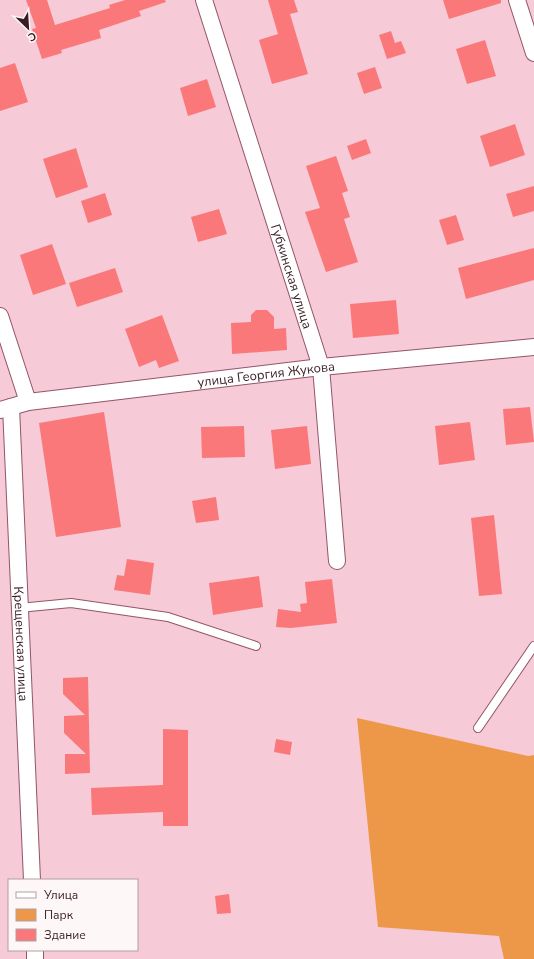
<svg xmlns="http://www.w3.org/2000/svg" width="534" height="959" viewBox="0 0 534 959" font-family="'Nunito Sans',sans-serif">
<rect width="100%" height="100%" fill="#f6cad6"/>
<path fill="#ed9849" d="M 357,718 L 528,756 L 534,755 L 534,959 L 504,959 L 499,936 L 378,927 Z"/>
<path fill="#fa787a" d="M 26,0 L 47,0 L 55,25 L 110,8 L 109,5 L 125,0 L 165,0 L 166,2 L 139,11 L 141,16 L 99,30 L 101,38 L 61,50 L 62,53 L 42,59 L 32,29 L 36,28 Z
M 268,0 L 294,0 L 298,12 L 290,14 L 308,74 L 272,84 L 259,40 L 278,34 Z
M 443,0 L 501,0 L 501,3 L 449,19 Z
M 391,31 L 395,43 L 401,41 L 406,53 L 387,59 L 379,35 Z
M 485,40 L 496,76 L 467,84 L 456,49 Z
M 15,63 L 28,102 L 0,111 L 0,68 Z
M 375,67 L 382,88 L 364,94 L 357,73 Z
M 207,79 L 216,107 L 188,116 L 180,88 Z
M 515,124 L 525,155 L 490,167 L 480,136 Z
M 366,139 L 371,153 L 352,160 L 347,146 Z
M 76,148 L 88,187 L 56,198 L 43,159 Z
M 336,156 L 348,191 L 342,193 L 350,217 L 344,219 L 358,262 L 326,272 L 305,212 L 320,208 L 306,166 Z
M 534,186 L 534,211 L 513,217 L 506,194 Z
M 105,193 L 112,215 L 88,223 L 81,201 Z
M 219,209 L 227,234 L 198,242 L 191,217 Z
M 456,215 L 464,240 L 447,245 L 439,220 Z
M 52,244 L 66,284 L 33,295 L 20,255 Z
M 534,248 L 534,280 L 466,299 L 458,268 Z
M 115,268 L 123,292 L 77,307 L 69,283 Z
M 396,300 L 399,334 L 353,338 L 350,304 Z
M 256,310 L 267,310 L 274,317 L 274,329 L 286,328 L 287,350 L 232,354 L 231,323 L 251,322 L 251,315 Z
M 162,315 L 179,361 L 159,368 L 156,360 L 139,367 L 125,329 Z
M 530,407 L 534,442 L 506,445 L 503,409 Z
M 104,412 L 121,527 L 56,537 L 39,423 Z
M 470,422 L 475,460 L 439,465 L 435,426 Z
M 244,426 L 245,457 L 202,458 L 201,427 Z
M 307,426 L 311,464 L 275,469 L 271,430 Z
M 216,497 L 219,520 L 196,523 L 192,501 Z
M 494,515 L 502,594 L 479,596 L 471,518 Z
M 127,559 L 154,563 L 150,595 L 114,590 L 117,575 L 124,576 Z
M 259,576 L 263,607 L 213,615 L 209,583 Z
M 332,579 L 337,623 L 291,628 L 276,627 L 278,609 L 301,612 L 300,604 L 307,603 L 305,582 Z
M 88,677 L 90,773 L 65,774 L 65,754 L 86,754 L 64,733 L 64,716 L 85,715 L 63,694 L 63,678 Z
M 163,729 L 188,730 L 188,826 L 163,826 L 163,812 L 92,815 L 91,788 L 163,785 Z
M 276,739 L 292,742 L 290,755 L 274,752 Z
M 229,894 L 231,913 L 217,914 L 215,896 Z"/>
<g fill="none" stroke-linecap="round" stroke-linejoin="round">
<g stroke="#935568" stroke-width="10">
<path id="service" d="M 19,608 L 71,603 L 168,617 L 256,646
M 478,728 L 534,646"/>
</g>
<g stroke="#935568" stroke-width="18">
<g id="minor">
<path id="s1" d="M 204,0 L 321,367 L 337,561"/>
<path d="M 517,0 L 534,53"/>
<path d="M 0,316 L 28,402"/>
<path id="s2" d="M 11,407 L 32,880"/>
<path id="s3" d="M 0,410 L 28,402 L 321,367 L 534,347"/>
<path d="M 35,950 L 35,959"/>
</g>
</g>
<use href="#service" stroke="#fff" stroke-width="8"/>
<use href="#minor" stroke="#fff" stroke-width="16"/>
</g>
<g text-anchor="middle" stroke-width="3.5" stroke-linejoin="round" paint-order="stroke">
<g font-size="13" fill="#381d25" stroke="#fef7f8">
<text dy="5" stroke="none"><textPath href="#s1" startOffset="290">Губкинская улица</textPath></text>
<text dy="5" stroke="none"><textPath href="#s3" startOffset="269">улица Георгия Жукова</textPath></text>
<text dy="5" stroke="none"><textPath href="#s2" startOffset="237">Крещенская улица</textPath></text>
</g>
</g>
<rect x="8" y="879" width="130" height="72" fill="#fef7f8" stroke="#afa0a4"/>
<rect x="16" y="892" width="20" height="6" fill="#ffffff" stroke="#afa0a4"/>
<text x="44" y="899" font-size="12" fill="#381d25">Улица</text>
<rect x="16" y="909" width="20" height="12" fill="#ed9849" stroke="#afa0a4"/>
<text x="44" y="919" font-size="12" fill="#381d25">Парк</text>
<rect x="16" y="929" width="20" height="12" fill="#fa787a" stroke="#afa0a4"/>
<text x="44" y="939" font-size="12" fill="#381d25">Здание</text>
<g transform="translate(28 28) rotate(155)" stroke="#fef7f8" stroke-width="3" paint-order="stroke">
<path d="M0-3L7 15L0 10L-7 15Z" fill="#381d25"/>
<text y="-6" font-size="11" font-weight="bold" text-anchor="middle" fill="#381d25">С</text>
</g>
</svg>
